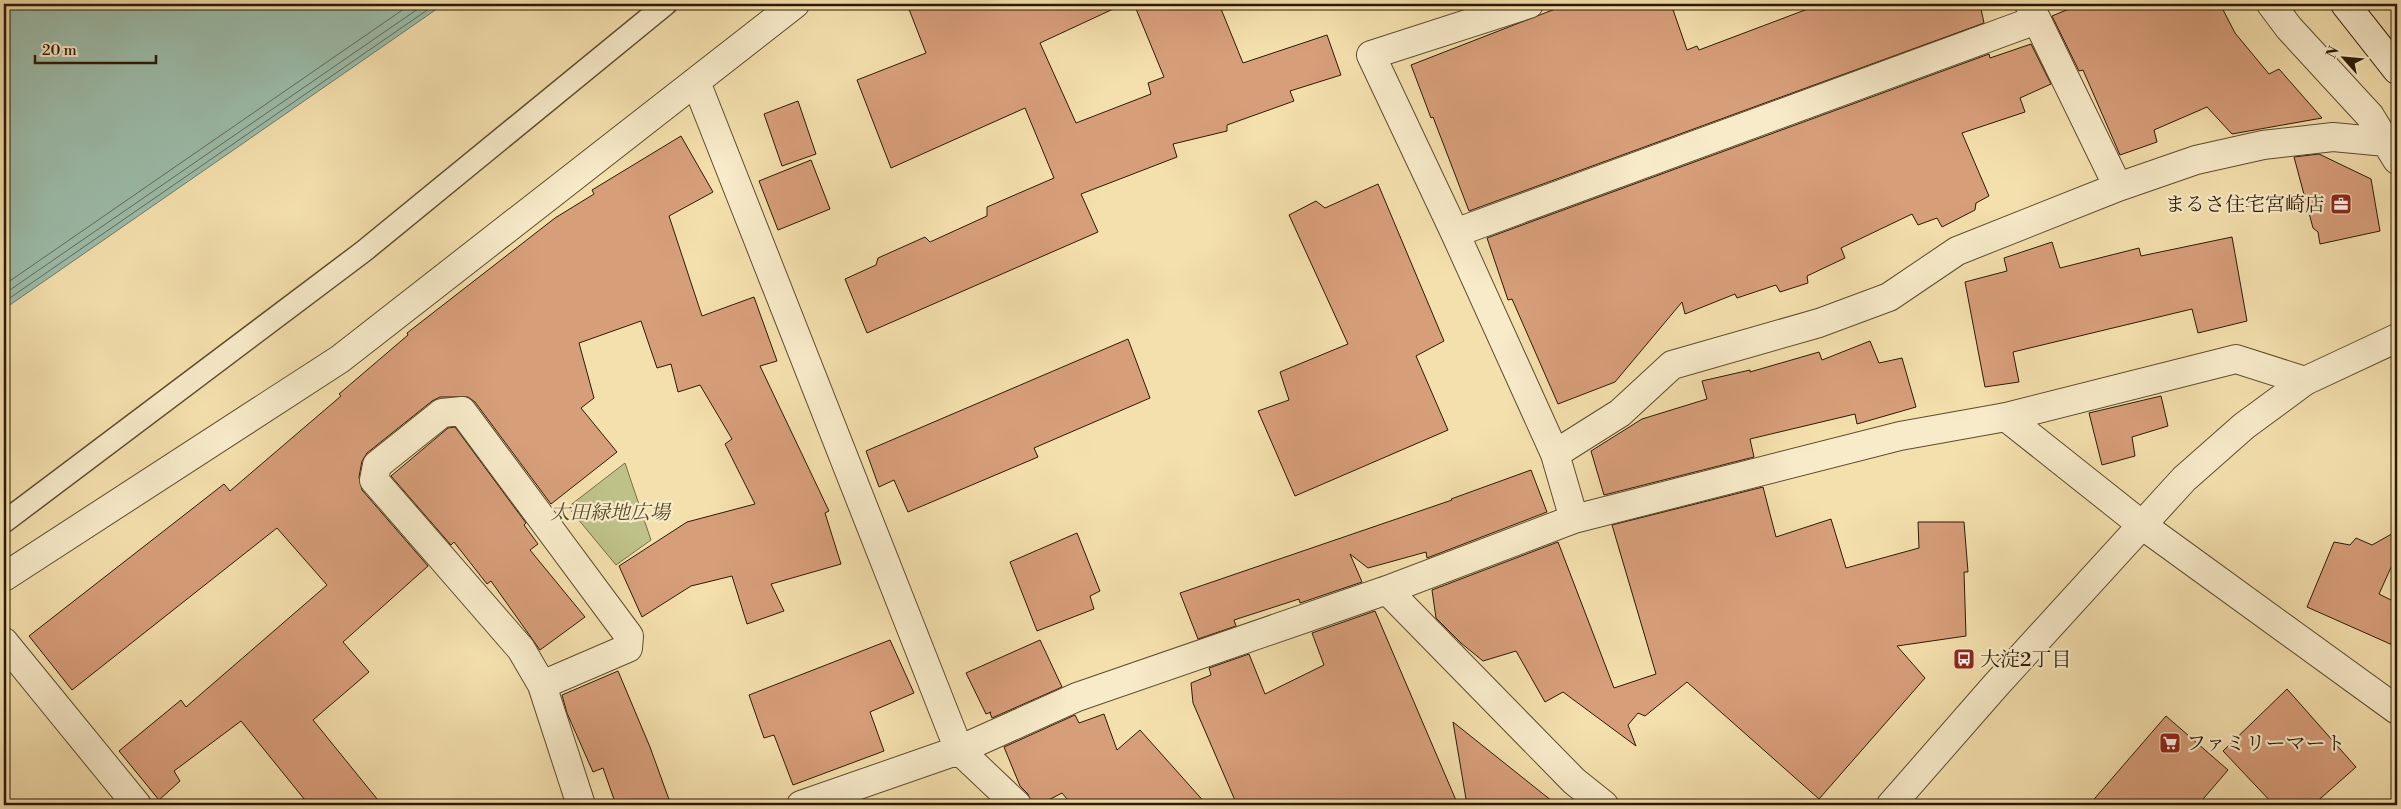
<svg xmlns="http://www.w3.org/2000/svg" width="2401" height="809" viewBox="0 0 2401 809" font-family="'Libre Bodoni','Noto Serif JP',serif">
<rect width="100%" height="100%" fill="#f4e0ad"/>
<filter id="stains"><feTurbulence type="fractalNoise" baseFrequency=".004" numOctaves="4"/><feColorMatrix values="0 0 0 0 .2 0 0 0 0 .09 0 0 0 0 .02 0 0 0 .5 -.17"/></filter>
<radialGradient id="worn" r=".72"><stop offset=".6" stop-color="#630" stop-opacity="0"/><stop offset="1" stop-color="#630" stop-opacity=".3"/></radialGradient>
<path fill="#bec288" stroke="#756e46" d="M 625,463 L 651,540 L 616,565 L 568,507 Z"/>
<path fill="#9cbdab" stroke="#6f7c68" d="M 4,4 L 444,4 L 4,309 Z"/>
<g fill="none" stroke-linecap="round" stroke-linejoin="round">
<path stroke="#646c58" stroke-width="1" d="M 4,285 L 411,4
M 4,294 L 425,4
M 4,302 L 436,4"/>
</g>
<path fill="#d79e7a" stroke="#2c1a04" d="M 907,4 L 1124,4 L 1040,43 L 1076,123 L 1151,94 L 1148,83 L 1164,77 L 1134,4 L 1219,4 L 1243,63 L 1327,35 L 1341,75 L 1290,91 L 1294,101 L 1227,125 L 1227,131 L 1173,144 L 1177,157 L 1081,194 L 1098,232 L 867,333 L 845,279 L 876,265 L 878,258 L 925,237 L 930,242 L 987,216 L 987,207 L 1054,178 L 1025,108 L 891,168 L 857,80 L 926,53 Z
M 1568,4 L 1671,4 L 1687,50 L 1697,46 L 1699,50 L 1821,4 L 1980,4 L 1984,23 L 1469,211 L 1433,117 L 1431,118 L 1411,65 Z
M 2081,4 L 2220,4 L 2235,33 L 2269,74 L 2279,69 L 2322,118 L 2232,134 L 2207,107 L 2154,130 L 2157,142 L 2120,155 L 2083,70 L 2079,71 L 2052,16 Z
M 2031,44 L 2051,84 L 2020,98 L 2025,112 L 1962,133 L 1989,196 L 1976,203 L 1975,210 L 1942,227 L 1937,218 L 1918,225 L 1912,214 L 1841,248 L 1845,258 L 1807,276 L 1808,283 L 1780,292 L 1776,285 L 1737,298 L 1735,294 L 1685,314 L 1682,302 L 1615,382 L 1558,404 L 1512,299 L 1508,300 L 1487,238 L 1989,54 L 1990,58 Z
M 798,101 L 816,154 L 782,166 L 764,114 Z
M 681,136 L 713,192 L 669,216 L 702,316 L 754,297 L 777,361 L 760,366 L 829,511 L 825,513 L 841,564 L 771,584 L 784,611 L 747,624 L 732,576 L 691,586 L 642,617 L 619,566 L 687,522 L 755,504 L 725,444 L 732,439 L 700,385 L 678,392 L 671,364 L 657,368 L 641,321 L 579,343 L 594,398 L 581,408 L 617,452 L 551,504 L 475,402 L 468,397 L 440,397 L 432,401 L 367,453 L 362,461 L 359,477 L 362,490 L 428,566 L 343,642 L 369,672 L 313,720 L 382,805 L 309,805 L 241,721 L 174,771 L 180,781 L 159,800 L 119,751 L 181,700 L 186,707 L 327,585 L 277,528 L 72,690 L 29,636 L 224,484 L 230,491 L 341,396 L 339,394 L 408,335 L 407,333 L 555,218 L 594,194 L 592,190 Z
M 2319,154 L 2371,179 L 2380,231 L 2320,244 L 2318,232 L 2313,228 L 2294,157 Z
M 811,160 L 830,209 L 778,230 L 759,181 Z
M 1378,184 L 1444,341 L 1416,356 L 1448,430 L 1295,496 L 1258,411 L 1289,400 L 1280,372 L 1348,344 L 1289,215 L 1316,201 L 1325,208 Z
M 2232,237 L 2247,321 L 2198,333 L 2192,309 L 2013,352 L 2019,382 L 1985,387 L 1965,282 L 2007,271 L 2004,258 L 2052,242 L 2060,268 L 2139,248 L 2141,256 Z
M 1128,339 L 1150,398 L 1034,448 L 1038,457 L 908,512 L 894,480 L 879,487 L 866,451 Z
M 1870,341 L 1879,363 L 1902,358 L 1916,407 L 1857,424 L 1855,414 L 1750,439 L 1754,457 L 1604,495 L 1591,451 L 1642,419 L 1707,399 L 1702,381 L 1750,370 L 1750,372 L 1819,352 L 1822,360 Z
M 2161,396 L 2168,426 L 2132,437 L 2135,456 L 2102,465 L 2089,413 Z
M 455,427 L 526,523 L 524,525 L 538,544 L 530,550 L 585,617 L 540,650 L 491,581 L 487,584 L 454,542 L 451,545 L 391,476 L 448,428 Z
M 1531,470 L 1547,512 L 1427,558 L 1426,552 L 1368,568 L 1350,554 L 1362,582 L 1300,603 L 1299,599 L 1234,620 L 1236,626 L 1198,639 L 1180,593 L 1452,500 L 1451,499 Z
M 1763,487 L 1776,537 L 1831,519 L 1846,568 L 1919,548 L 1918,522 L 1964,522 L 1968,572 L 1964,572 L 1966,636 L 1897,646 L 1925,678 L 1819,799 L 1687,682 L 1645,716 L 1638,713 L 1628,725 L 1636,746 L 1563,692 L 1545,702 L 1516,651 L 1483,661 L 1461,643 L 1436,618 L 1432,590 L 1558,542 L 1614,688 L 1656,674 L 1612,525 Z
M 2397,531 L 2397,554 L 2379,594 L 2397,603 L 2397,647 L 2307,607 L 2334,542 L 2350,545 L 2356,538 L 2372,545 Z
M 1077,533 L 1100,591 L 1090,596 L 1094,609 L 1037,631 L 1010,562 Z
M 1375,611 L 1458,805 L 1237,805 L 1193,703 L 1191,683 L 1211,675 L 1209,668 L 1249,654 L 1265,694 L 1324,665 L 1312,633 Z
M 890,640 L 914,693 L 870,712 L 884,751 L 793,785 L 774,735 L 764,738 L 749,695 Z
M 1040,640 L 1062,687 L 992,718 L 990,713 L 991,712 L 986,714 L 966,673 Z
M 618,671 L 650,747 L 671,805 L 616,805 L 603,768 L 593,772 L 567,713 L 562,695 Z
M 2287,689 L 2356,767 L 2313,805 L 2274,805 L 2223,751 Z
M 1104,714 L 1117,750 L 1140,730 L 1207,805 L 1072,805 L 1062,793 L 1039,805 L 1032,805 L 1028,794 L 1020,786 L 1004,747 L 1075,715 L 1079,723 Z
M 2166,716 L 2228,770 L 2198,805 L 2089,805 Z
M 1453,722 L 1557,805 L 1467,805 Z"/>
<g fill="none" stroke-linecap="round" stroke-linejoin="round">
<g stroke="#5e4c2e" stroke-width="24">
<path id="service" d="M 4,522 L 364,251 L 666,4"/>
</g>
<g stroke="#5e4c2e" stroke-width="30">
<path id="minor" d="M 1529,4 L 1371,55 L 1455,233 L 1555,454 L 1574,519
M 2029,4 L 2118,187
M 2271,4 L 2289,28 L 2370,116 L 2397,160
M 696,82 L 959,750 L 1017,805
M 1455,233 L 2036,20
M 2006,417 L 2142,525 L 2397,710
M 1555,454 L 1620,413 L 1672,365 L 1819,323 L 1889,297 L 1957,251 L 2118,187 L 2196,160 L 2263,145 L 2333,137 L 2386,142
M 4,577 L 340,359 L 795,4
M 1387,590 L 1574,781 L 1604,805
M 4,642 L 137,805
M 542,685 L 628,648 L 629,636 L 462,411 L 442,413 L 377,465 L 374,480 L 521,649 L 542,685 L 581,805
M 801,805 L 959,750 L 1077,697 L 1387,590 L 1574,519 L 1900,436 L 2006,417 L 2236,359 L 2305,381"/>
</g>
<g stroke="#5e4c2e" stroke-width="30">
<path id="tertiary" d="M 1891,805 L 1996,685 L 2184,479 L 2244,426 L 2305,381 L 2397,338"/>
</g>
<g stroke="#2c1a04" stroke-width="30">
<path id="secondary" d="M 2345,4 L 2397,70"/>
</g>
<use href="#service" stroke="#f8ebca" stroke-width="21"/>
<use href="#minor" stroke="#f8ebca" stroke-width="28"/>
<use href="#tertiary" stroke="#f8ebca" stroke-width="28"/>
<use href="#secondary" stroke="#f8ebca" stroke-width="28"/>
</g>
<defs>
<g id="office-square" transform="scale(1.125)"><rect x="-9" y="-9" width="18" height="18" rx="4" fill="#8f2418" stroke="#f8ebca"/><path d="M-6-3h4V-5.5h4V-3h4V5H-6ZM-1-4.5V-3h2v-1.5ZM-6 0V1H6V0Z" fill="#fff"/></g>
<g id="bus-square" transform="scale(1.125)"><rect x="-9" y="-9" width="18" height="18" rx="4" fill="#8f2418" stroke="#f8ebca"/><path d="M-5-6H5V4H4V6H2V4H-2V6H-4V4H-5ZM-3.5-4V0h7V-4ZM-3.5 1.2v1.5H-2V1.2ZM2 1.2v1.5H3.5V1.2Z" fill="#fff"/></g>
<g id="supermarket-square" transform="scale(1.125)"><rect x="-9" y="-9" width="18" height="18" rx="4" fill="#8f2418" stroke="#f8ebca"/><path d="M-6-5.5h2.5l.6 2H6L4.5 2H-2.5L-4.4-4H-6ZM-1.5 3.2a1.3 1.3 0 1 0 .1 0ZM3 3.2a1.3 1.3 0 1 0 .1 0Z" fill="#fff"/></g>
</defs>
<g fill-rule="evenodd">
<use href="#office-square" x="2341" y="204"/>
<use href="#bus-square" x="1964" y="659"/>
<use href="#supermarket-square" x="2170" y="743"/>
</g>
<g text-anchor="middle" stroke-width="4.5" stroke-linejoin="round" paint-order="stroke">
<g font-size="20" fill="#2c1a04" stroke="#f8ebca" text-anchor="start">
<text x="2325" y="211" text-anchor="end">まるさ住宅宮崎店</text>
<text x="1980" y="666">大淀2丁目</text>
<text x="2186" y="750">ファミリーマート</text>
</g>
<g font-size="20" font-style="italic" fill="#584c2c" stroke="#f8ebca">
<text x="610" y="519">太田緑地広場</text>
</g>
</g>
<rect width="2401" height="809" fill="none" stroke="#f4e0ad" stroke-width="20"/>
<rect x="5" y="5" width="2391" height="799" fill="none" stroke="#2c1a04" stroke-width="2.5"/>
<rect x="10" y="10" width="2381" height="789" fill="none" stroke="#2c1a04"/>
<g transform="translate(2344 58) rotate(297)" stroke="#f8ebca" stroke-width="4" paint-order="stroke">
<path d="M0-4L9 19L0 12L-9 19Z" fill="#2c1a04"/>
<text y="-8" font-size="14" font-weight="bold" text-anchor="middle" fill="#2c1a04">N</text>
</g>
<path d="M35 55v8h121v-8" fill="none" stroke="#2c1a04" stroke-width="2.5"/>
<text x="42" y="55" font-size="15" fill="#2c1a04" stroke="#f8ebca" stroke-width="4" paint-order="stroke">20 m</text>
<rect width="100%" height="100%" filter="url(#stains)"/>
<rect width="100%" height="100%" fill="url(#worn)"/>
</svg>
